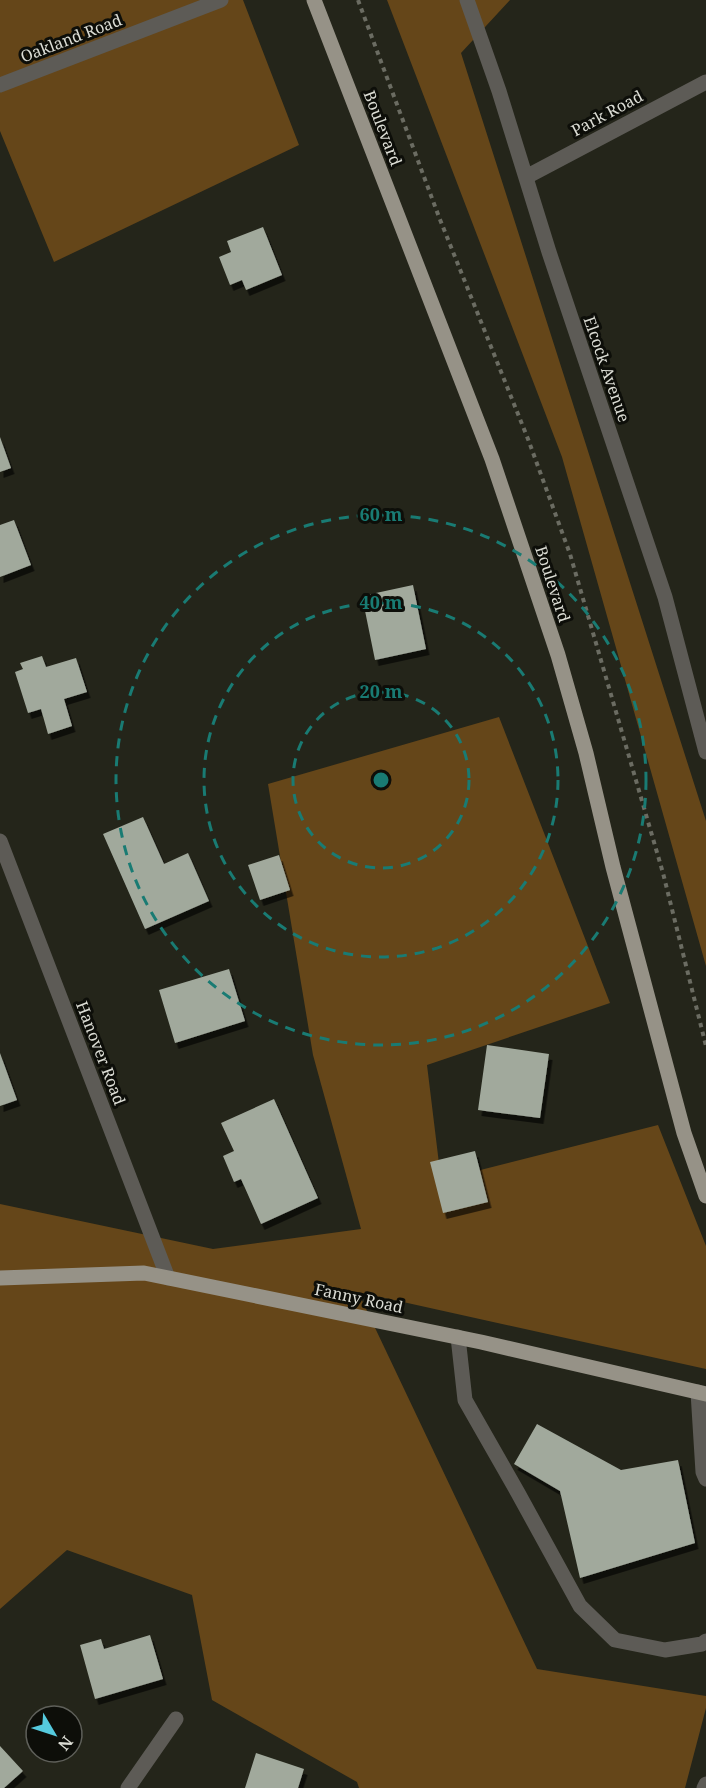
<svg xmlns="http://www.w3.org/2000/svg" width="706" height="1788" viewBox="0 0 706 1788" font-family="'Noto Serif',serif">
<defs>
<filter id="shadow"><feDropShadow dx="3.5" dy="6" stdDeviation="0" flood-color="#0009"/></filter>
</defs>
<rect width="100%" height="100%" fill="#24251a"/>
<path fill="#654619" d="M 0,0 L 243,0 L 299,145 L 54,262 L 0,131 Z
M 387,0 L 510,0 L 461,53 L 706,821 L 706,966 L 562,457 Z
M 499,717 L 610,1003 L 427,1065 L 441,1180 L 658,1125 L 706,1246 L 706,1369 L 358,1292 L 537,1669 L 706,1696 L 706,1708 L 685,1788 L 359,1788 L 357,1782 L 212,1700 L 192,1595 L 67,1550 L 0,1609 L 0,1204 L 213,1249 L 361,1229 L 313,1055 L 268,784 Z"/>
<path fill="#a1a99c" filter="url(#shadow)" d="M 263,227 L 282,275 L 246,290 L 242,280 L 230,285 L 219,257 L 231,252 L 227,241 Z
M 0,437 L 11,468 L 0,472 Z
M 14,520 L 31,565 L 0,577 L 0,525 Z
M 413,585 L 426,649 L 375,660 L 362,596 Z
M 42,656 L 46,667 L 76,658 L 87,692 L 64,699 L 72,726 L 48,734 L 41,709 L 28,713 L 15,672 L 23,669 L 20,663 Z
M 143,817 L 164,864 L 188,853 L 209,901 L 145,929 L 103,834 Z
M 279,855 L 290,890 L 260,900 L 248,865 Z
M 229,969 L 245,1021 L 175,1043 L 159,990 Z
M 487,1045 L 549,1054 L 540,1118 L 478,1110 Z
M 0,1053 L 17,1100 L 0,1106 Z
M 274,1099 L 318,1198 L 261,1224 L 241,1179 L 234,1182 L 223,1156 L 234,1151 L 221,1123 Z
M 475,1151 L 488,1202 L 443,1213 L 430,1162 Z
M 537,1424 L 621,1470 L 678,1460 L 695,1543 L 580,1578 L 560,1491 L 514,1464 Z
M 150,1635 L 163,1679 L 95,1699 L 80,1645 L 101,1639 L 104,1649 Z
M 0,1746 L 23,1771 L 4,1788 L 0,1788 Z
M 256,1753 L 304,1769 L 298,1788 L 245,1788 Z"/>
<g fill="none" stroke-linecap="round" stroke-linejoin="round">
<path stroke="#6b6c62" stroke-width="4" stroke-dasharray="4.5 4.5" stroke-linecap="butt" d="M 358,0 L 439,217 L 528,439 L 570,554 L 663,873 L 706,1046"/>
<path stroke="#5d5b56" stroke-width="15" d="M 467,0 L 499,91 L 549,252 L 665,597 L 706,752
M 0,85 L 221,0
M 526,177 L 706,82
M 0,841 L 168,1278
M 458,1337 L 465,1400 L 518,1493 L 580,1606 L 615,1640 L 665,1650 L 702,1644 L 706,1641
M 698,1392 L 703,1472 L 706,1479
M 128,1788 L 176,1719
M 704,1788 L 706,1784"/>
<path stroke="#969287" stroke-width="15" d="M 314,0 L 492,459 L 558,655 L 586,753 L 613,867 L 684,1133 L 706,1196
M 0,1278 L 144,1273 L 481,1342 L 706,1394"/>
</g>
<g fill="none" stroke="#197b73" stroke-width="3" stroke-dasharray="10 8">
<circle cx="381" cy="780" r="88"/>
<circle cx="381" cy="780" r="177"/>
<circle cx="381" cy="780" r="265"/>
</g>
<g text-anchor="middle" stroke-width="6" stroke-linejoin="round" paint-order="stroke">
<g font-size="16" fill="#dbdcd4" stroke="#0d0e09">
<text transform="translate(71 38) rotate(-21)" y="6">Oakland Road</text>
<text transform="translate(607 113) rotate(-28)" y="6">Park Road</text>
<text transform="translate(383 128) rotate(69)" y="6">Boulevard</text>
<text transform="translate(607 369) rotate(71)" y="6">Elcock Avenue</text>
<text transform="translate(553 584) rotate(72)" y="6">Boulevard</text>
<text transform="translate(101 1053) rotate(69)" y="6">Hanover Road</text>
<text transform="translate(359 1298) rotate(12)" y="6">Fanny Road</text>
</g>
</g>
<circle cx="381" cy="780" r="9" fill="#197b73" stroke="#0d0e09" stroke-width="3"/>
<g font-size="18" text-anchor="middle" font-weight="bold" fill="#197b73" stroke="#0d0e09" stroke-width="6" stroke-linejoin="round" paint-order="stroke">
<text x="381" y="521">60 m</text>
<text x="381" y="609">40 m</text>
<text x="381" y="698">20 m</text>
</g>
<g transform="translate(54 1734) rotate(129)"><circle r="28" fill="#0d0e09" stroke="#5f605a" stroke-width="1.5"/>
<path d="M0-4.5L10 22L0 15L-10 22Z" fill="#55cade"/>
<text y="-9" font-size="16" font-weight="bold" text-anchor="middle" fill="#dbdcd4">N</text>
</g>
</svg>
